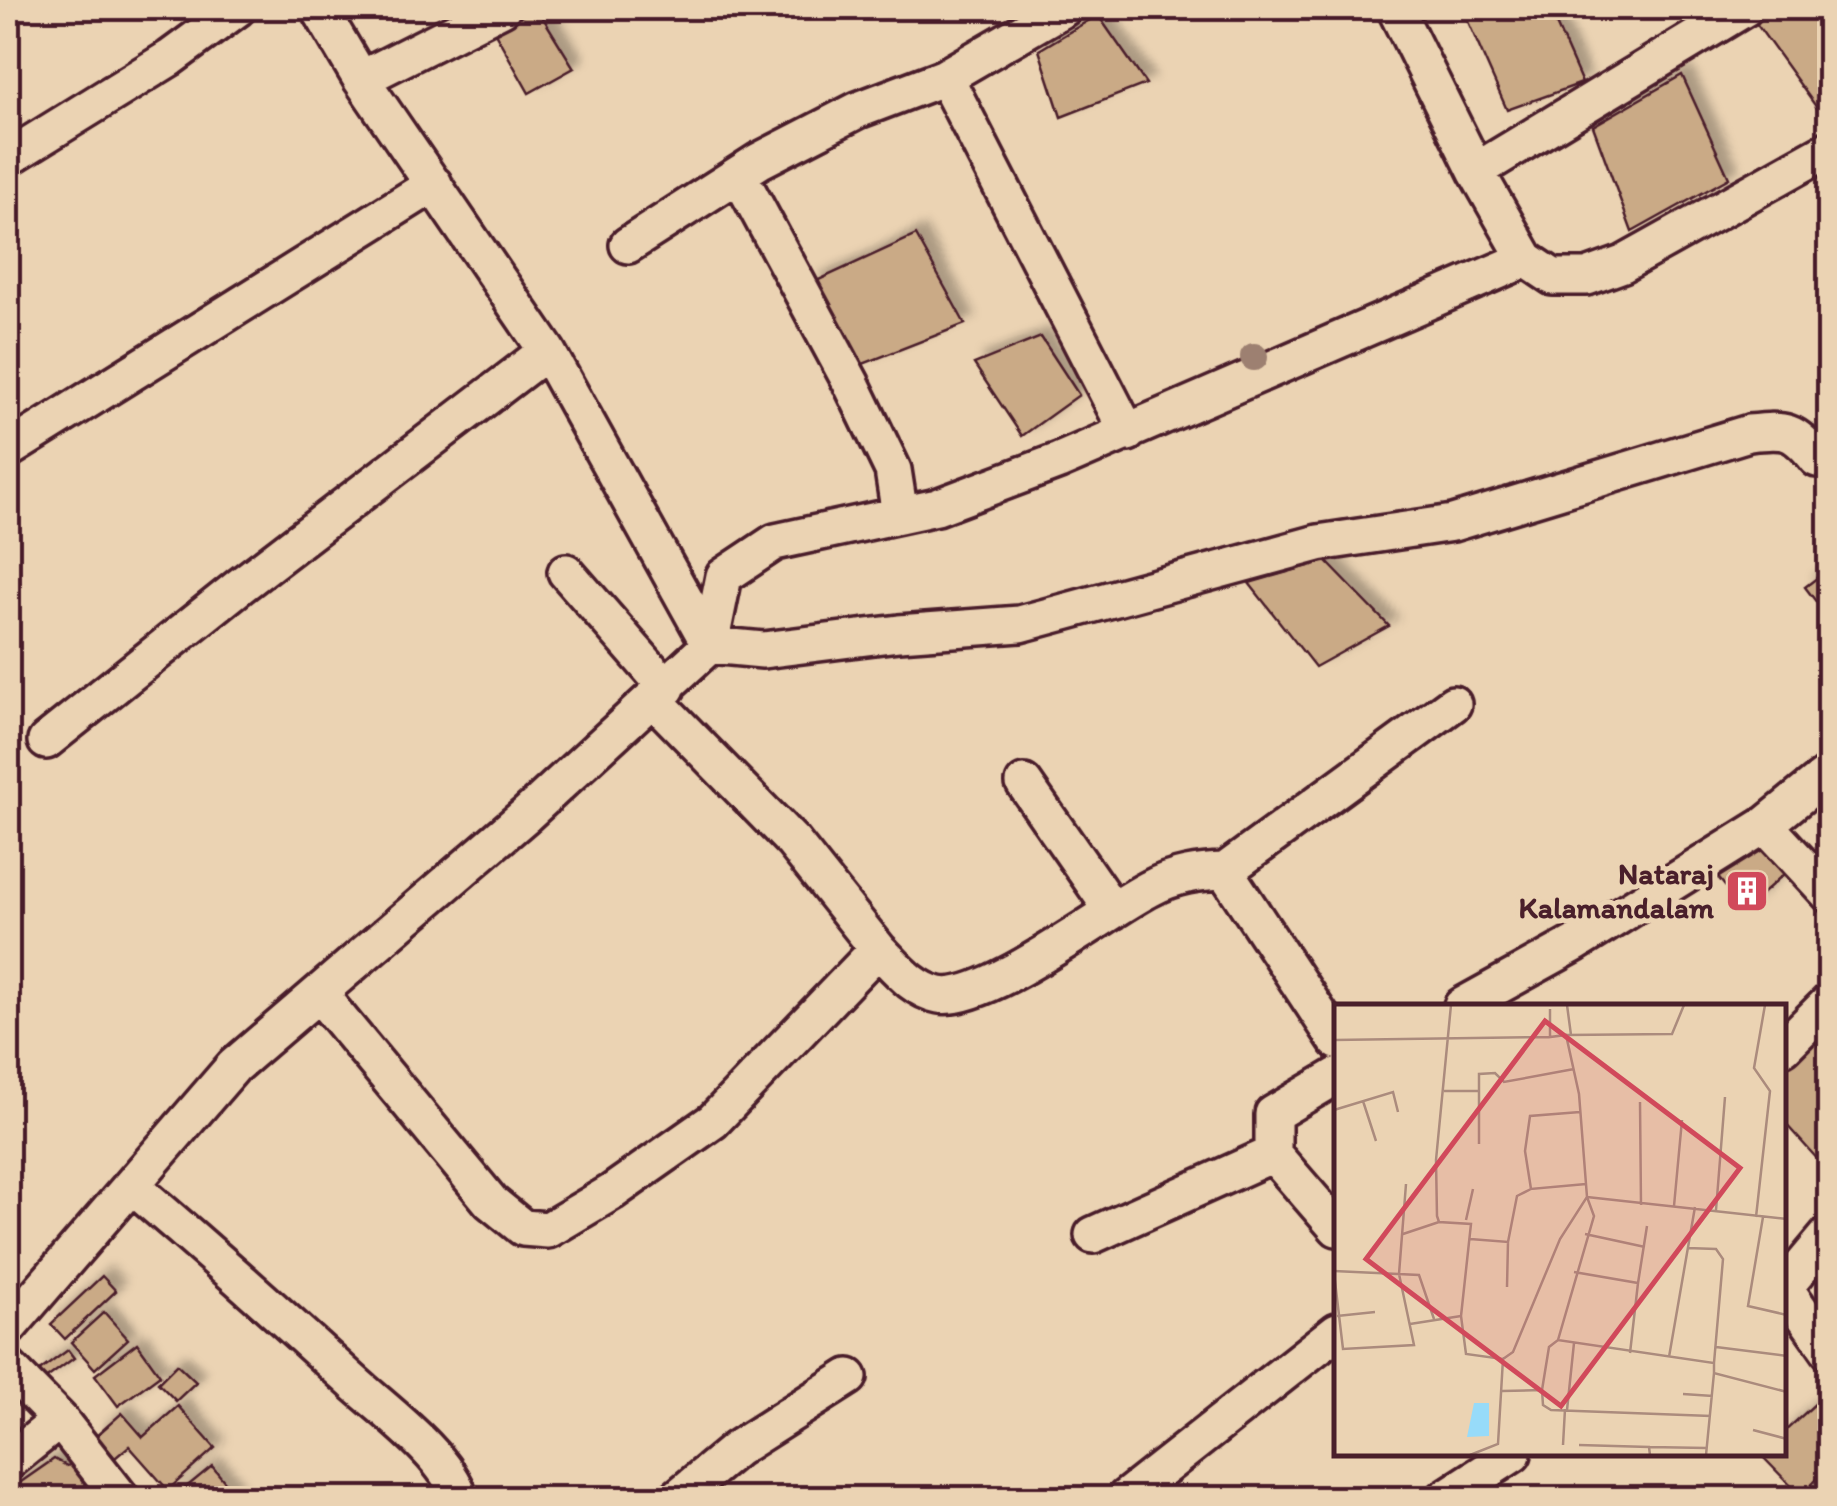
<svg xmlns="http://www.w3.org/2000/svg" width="1837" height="1506" viewBox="0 0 1837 1506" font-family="Itim,sans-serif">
<defs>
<filter id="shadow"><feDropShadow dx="9" dy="-9" stdDeviation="5" flood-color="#0004"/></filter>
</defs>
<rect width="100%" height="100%" fill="#ebd3b3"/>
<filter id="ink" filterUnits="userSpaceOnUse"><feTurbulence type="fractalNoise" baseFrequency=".01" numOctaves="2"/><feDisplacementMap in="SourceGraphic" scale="20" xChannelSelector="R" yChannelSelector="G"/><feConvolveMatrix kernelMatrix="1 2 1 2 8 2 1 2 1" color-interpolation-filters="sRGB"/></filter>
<g filter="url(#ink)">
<path fill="#caaa86" stroke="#4a1f2b" stroke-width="2.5" filter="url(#shadow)" d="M 537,8 L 574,68 L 529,93 L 494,31 Z
M 1462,8 L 1549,8 L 1582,83 L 1507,110 Z
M 1763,8 L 1830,8 L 1830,98 L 1817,108 L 1750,15 Z
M 1098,15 L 1146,84 L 1061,117 L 1039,50 Z
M 1682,75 L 1729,178 L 1632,232 L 1593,126 Z
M 916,235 L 965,324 L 858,366 L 812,283 Z
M 1041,337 L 1079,395 L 1022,436 L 974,364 Z
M 1326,561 L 1389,626 L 1315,667 L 1249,583 Z
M 1830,568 L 1830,620 L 1805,587 Z
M 1761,836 L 1794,865 L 1744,910 L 1713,871 Z
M 1809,1036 L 1830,1059 L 1830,1154 L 1821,1163 L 1784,1122 L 1784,1066 Z
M 102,1276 L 116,1291 L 65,1339 L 51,1324 Z
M 104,1312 L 128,1339 L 95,1369 L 71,1342 Z
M 137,1343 L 160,1375 L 118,1406 L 95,1375 Z
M 68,1350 L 74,1358 L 44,1380 L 38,1372 Z
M 177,1364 L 196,1382 L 176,1401 L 158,1383 Z
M 1817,1402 L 1830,1414 L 1830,1465 L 1801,1496 L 1761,1455 L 1784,1454 L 1784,1432 Z
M 178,1406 L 215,1448 L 168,1490 L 129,1446 L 115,1458 L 96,1436 L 122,1413 L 143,1437 Z
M 54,1459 L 67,1466 L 81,1461 L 96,1481 L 71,1498 L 11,1498 L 8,1491 Z
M 212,1466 L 234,1493 L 226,1498 L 173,1498 Z"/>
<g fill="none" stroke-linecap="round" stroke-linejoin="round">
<g stroke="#4a1f2b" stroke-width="42">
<path id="minor" d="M 319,8 L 361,79 L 547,351 L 710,645
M 1395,8 L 1476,171 L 1526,259 L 1553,277 L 1587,277 L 1623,264 L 1829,149
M 945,77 L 1064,8
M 361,79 L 502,8
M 8,158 L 170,58 L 238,8
M 1476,171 L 1745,8
M 739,175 L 851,383 L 893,470 L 900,515
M 628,245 L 759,161 L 858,110 L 945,77 L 1128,433
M 8,450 L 434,184
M 566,572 L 667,688
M 710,645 L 724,576 L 775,542 L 937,507 L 1059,461 L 1526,259
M 46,741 L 240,586 L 547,351
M 1024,783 L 1113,911
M 1765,825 L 1830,895
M 1225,871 L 1453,704
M 878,949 C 896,967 913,990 939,995 C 986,1004 1105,911 1151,888 C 1175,875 1199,872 1225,871 L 1337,1041
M 319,994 L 491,1202 L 523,1228 L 548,1230 L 612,1192 L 713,1121 L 878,949 L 793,842 L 654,700
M 1462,1006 L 1576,943 L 1765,825 L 1830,772
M 1784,1047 L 1830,1001
M 1337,1076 L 1273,1114 L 1273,1154 L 1337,1228
M 132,1186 C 207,1250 279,1314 352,1381 C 386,1412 446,1455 460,1498
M 1093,1235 L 1273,1154
M 1784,1287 L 1830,1352
M 1784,1288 L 1830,1233
M 8,1328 L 234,1066 L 527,814 L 710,645 L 763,650 L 899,633 L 1020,624 L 1318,543 L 1453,523 L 1749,433 C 1786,429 1793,429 1817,459
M 8,1367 L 60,1420 L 8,1462
M 60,1420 L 121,1498
M 677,1498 L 736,1449 L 849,1377
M 1125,1498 L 1337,1331
M 1445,1498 L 1513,1454"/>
</g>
<use href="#minor" stroke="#ebd3b3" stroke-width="35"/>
</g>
<circle fill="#9d8071" cx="1254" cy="357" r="14"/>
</g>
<defs>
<g id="building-square" transform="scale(2.25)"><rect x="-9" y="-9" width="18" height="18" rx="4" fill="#d1495b" stroke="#ebd3b3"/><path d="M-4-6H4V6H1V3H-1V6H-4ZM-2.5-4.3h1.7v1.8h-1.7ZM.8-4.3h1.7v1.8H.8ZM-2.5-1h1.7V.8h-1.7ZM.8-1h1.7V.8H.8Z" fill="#fff"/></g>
</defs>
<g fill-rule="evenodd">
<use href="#building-square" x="1747" y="891"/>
</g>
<g text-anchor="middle" stroke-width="10" stroke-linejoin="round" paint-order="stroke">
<g font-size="30" font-weight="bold" fill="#4a1f2b" stroke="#ebd3b3" text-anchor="end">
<text x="1714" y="884">Nataraj<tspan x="1714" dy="34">Kalamandalam</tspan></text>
</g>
</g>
<g transform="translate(1334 1004)">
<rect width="452" height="452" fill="#ebd3b3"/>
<path d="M 140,399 L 155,399 L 155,432 L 133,433 Z" fill="#97dbf9"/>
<path fill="none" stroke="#ab8b7d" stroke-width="2.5" d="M 117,1 L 102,156 L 103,212 L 105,218 L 137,220 L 127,312 L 132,350 L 169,355 L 164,440 L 136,451M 233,1 L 237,31M 232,31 L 338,30 L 350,1M 0,36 L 216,33M 110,87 L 144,87M 29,97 L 42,137M 306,98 L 307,201M 0,106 L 59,88 L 64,108M 246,108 L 196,112 L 191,147 L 197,185 L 252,180M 145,140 L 145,70 L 161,69 L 170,78 L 240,65M 253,193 L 453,215M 340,202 L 348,116M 382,206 L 391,93M 422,213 L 436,87 L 420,64 L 431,1M 429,213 L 414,302 L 453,311M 132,216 L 139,185M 69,230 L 105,218M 251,230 L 311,243M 136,235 L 174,238 L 183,192 L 197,185M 353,244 L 382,245 L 389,255 L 380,359M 0,267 L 85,271 L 100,315M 240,268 L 304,279 L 313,222M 0,269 L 9,345 L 80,341 L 65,270 L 72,180M 173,283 L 174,238M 3,312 L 41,308M 76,320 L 127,312M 224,336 L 260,212 L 253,193M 382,343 L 453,352M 296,349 L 304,279M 335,353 L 361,203M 169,355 L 179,348 L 226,235 L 253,193 L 245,90 L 232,31 L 216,33 L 216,5M 208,386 L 215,343 L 224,336 L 380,359 L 380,369M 168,387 L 208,386 L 209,401 L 217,406 L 377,412M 349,390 L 379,392M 233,406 L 240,339M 419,426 L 453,435M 229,441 L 231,405M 245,441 L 315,443 L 316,451M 315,443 L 373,444M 372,451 L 380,369 L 453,388"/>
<path fill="#d1495b" fill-opacity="0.15" stroke="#d1495b" stroke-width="5" d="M 211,17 L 406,164 L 227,402 L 32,255 Z"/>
<rect width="452" height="452" fill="none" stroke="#4a1f2b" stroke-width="5"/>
</g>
<rect width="1837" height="1506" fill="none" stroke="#ebd3b3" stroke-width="40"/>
<rect x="20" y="20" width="1797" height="1466" fill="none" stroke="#4a1f2b" stroke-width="4" filter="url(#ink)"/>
</svg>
